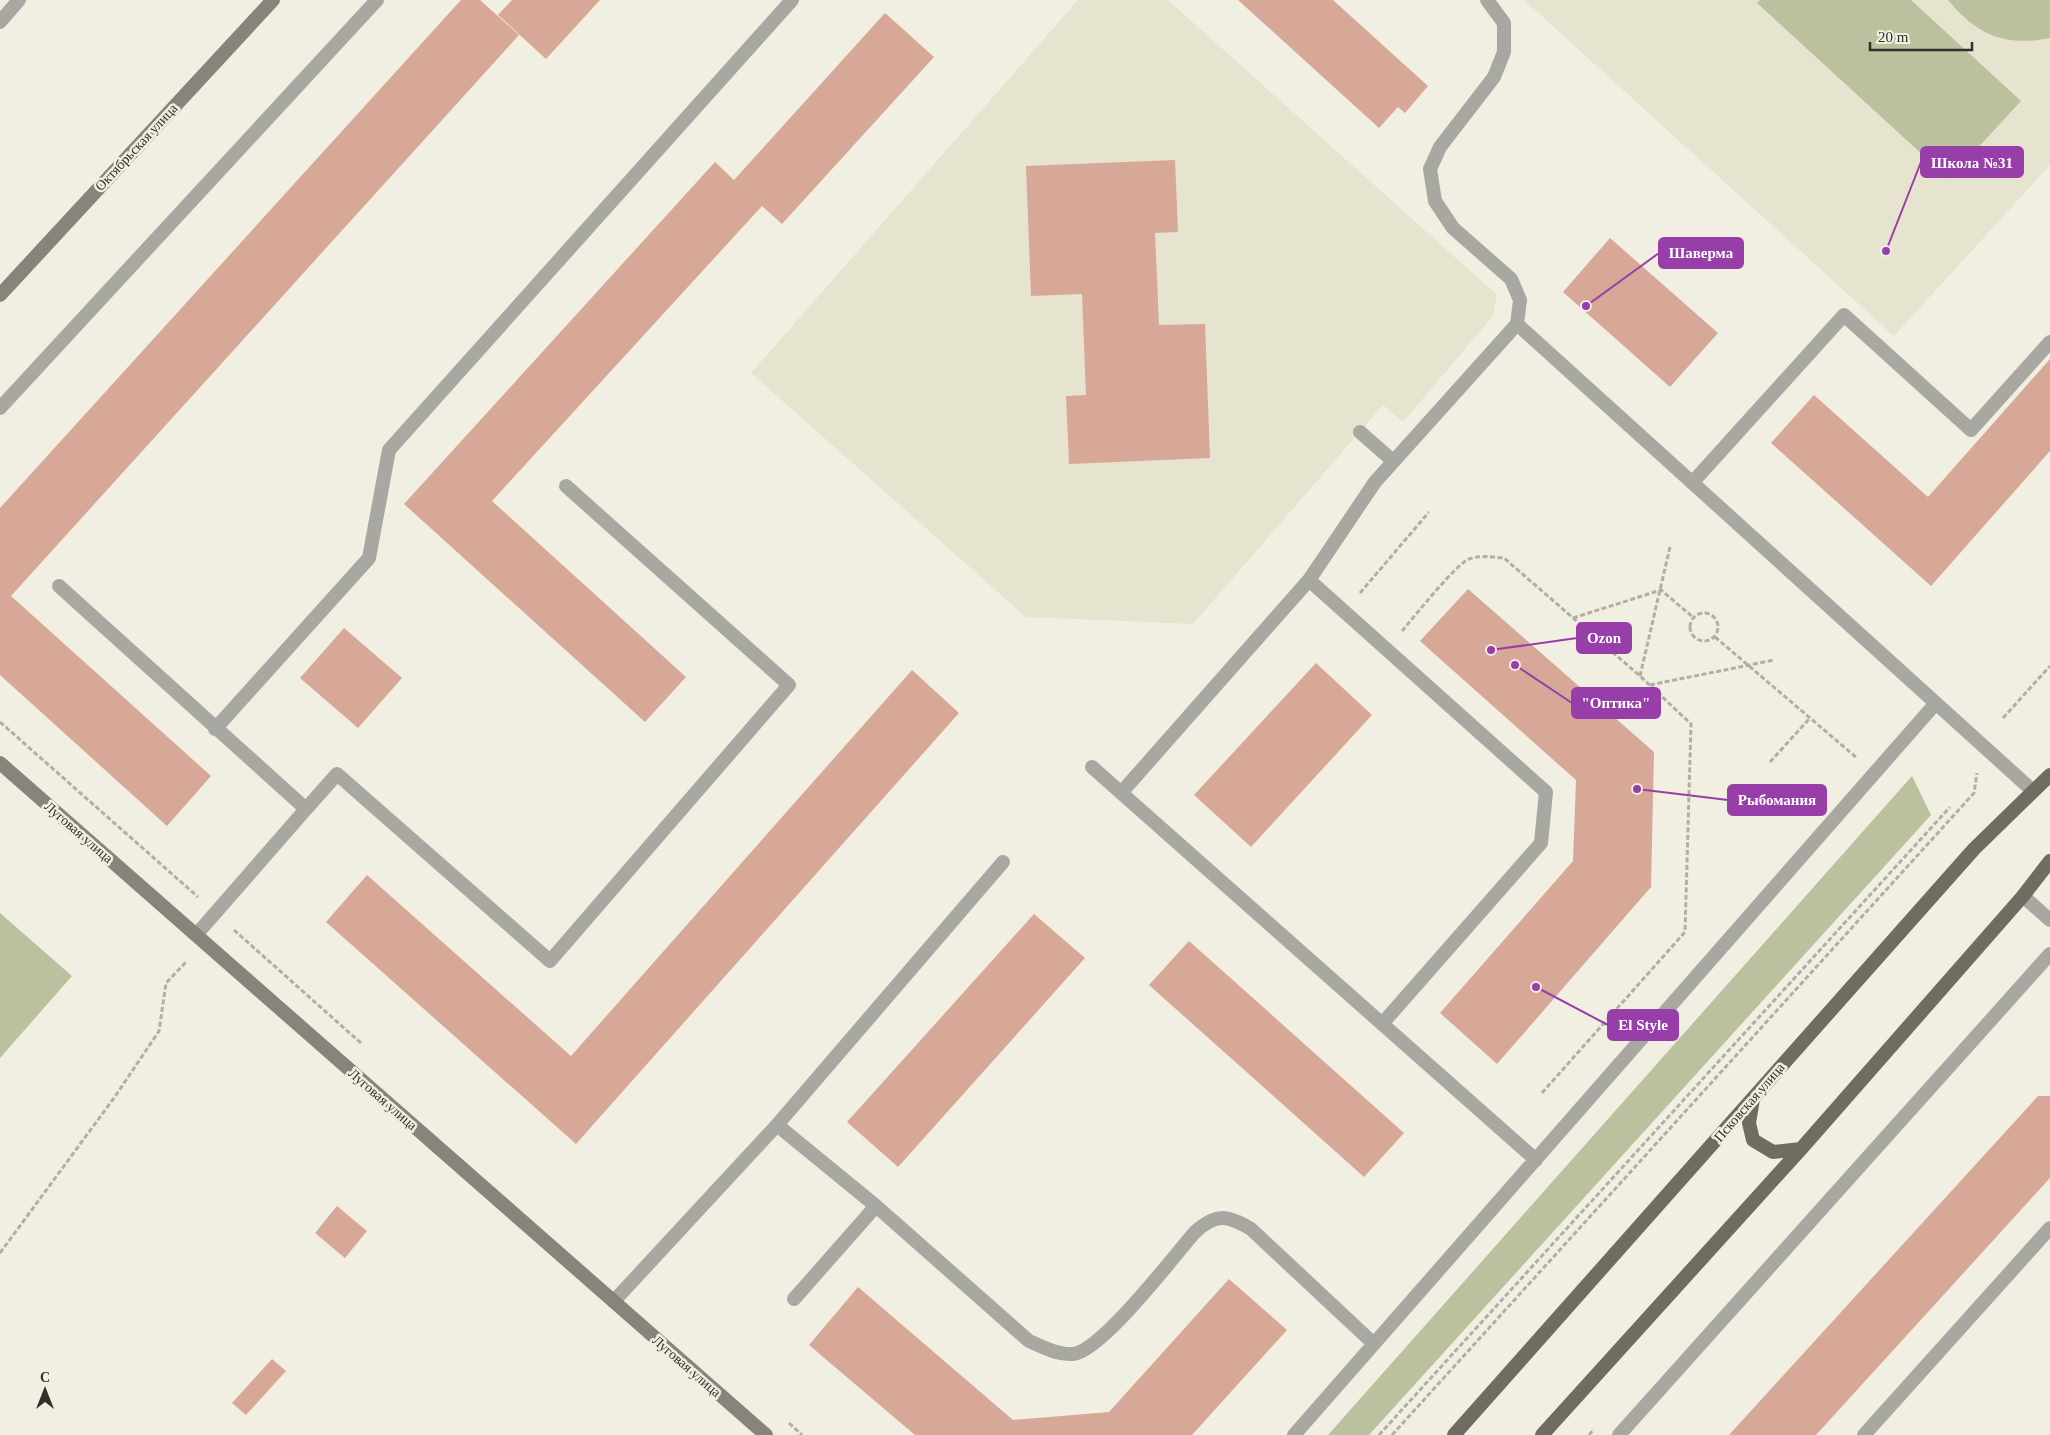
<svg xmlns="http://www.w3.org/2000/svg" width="2050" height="1435" viewBox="0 0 2050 1435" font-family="'Times New Roman',serif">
<rect width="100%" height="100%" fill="#f1efe1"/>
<path fill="#e6e3cf" d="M 1078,0 L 1168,0 L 1497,295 L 1493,316 L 1403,422 L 1383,405 L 1193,624 L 1026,617 L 751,373 Z
M 1524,0 L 2050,0 L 2050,165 L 1894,336 Z"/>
<path fill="#bbc09e" d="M 1760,0 L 1911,0 L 2021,101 L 1949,179 L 1757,3 Z
M 1948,0 L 2050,0 L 2050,38 C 2005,47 1977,35 1948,0 Z
M 1912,776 L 1931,815 L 1369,1435 L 1328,1435 Z
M 0,913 L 72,976 L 0,1058 Z"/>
<path fill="#d7a897" d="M 461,0 L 480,0 L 519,35 L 11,596 L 211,776 L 167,826 L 0,675 L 0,508 Z
M 512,0 L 600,0 L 546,59 L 498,15 Z
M 1238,0 L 1333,0 L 1428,86 L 1405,113 L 1398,107 L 1379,128 Z
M 885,13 L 934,57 L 782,224 L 762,206 L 492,501 L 686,677 L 645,722 L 404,504 L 715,162 L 734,180 Z
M 1175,160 L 1178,232 L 1155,233 L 1159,325 L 1205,324 L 1210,458 L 1069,464 L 1066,396 L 1086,395 L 1082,294 L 1031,296 L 1026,166 Z
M 1610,238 L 1718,333 L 1670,387 L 1563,292 Z
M 2050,359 L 2050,451 L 1931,586 L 1771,443 L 1814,395 L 1928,497 Z
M 1468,589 L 1654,752 L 1651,887 L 1497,1064 L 1440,1013 L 1573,861 L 1576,780 L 1420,641 Z
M 344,628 L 402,678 L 358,728 L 300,678 Z
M 1316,663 L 1372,715 L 1251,847 L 1194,795 Z
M 912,670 L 959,713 L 576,1144 L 326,922 L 367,875 L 571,1056 Z
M 1034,914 L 1085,958 L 898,1167 L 847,1122 Z
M 1189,941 L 1404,1133 L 1364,1177 L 1149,985 Z
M 2038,1096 L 2050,1096 L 2050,1178 L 1816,1435 L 1729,1435 Z
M 337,1206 L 367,1231 L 345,1258 L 315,1233 Z
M 1229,1279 L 1287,1330 L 1192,1435 L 915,1435 L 809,1345 L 858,1287 L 1013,1420 L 1109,1412 Z
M 272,1359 L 286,1371 L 246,1415 L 232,1403 Z"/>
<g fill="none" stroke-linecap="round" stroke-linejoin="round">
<path stroke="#b1afa4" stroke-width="3" stroke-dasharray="5 2.5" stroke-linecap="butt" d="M 1360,593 L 1429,512
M1690 627a14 14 0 1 1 28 0a14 14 0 1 1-28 0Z
M 1573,618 L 1661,590 L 1694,618
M 1402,631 C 1413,618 1457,563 1469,559 C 1480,555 1492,557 1504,558 L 1640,676 L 1691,724 L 1685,932 L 1541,1094
M 1715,637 L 1857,758
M 1640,676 L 1670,547
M 1650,685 L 1774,660
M 2003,718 L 2050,666
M 0,722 L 198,897
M 1770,762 L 1810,718
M 234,930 L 362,1044
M 0,1253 L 114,1098 L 159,1031 L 166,983 L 187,961
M 789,1423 L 802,1435
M 1379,1435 L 1950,807
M 1392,1435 L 1974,793 L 1977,773
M 1589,1435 L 1594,1429"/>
<path stroke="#a9a7a1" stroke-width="14" d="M 1487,0 L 1504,23 L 1504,52 L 1494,77 L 1440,147 L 1430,169 L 1435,201 L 1453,228 L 1511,279 L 1520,300 L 1517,324 L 2033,791
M 0,22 L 19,0
M 0,408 L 377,0
M 1360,432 L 1393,461
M 1692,483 L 1844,315 L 1971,430 L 2050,342
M 1309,580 L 1546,792 L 1541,843 L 1382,1024
M 59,586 L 306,809 L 196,935
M 215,729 L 369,558 L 389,450 L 792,0
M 1092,767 L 1536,1160
M 1121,793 L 1309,580 L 1375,482 L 1517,324
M 306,809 L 337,774 L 550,961 L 789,685 L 566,486
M 777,1125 L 876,1206 L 1029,1341 C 1042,1347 1058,1355 1073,1354 C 1101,1352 1174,1256 1195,1232 C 1216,1213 1227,1215 1251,1229 L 1374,1344
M 794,1299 L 876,1206
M 614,1301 L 777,1125 L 1003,862
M 1294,1435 L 1936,703
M 1619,1435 L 2050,954
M 1864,1435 L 2050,1228"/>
<path stroke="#a9a7a1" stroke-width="14" d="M 2023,896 L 2050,920"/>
<path stroke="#88847c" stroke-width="14" d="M 0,295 L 273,0
M 0,763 L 766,1435"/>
<path stroke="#706c62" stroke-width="14" d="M 1753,1099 L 1749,1123 L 1753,1140 L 1773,1152 L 1801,1149
M 1454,1435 L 1974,849 L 2050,775
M 1542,1435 L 1801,1149 L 2023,896 L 2050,861"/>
</g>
<g text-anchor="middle" stroke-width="5" stroke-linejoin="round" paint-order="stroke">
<g font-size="14" fill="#302f2a" stroke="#f1efe1">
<text transform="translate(136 147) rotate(-47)" y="5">Октябрьская улица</text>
<text transform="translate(79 832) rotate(41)" y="5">Луговая улица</text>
<text transform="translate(383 1099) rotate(41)" y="5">Луговая улица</text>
<text transform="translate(1749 1102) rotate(-49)" y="5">Псковская улица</text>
<text transform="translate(687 1366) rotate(41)" y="5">Луговая улица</text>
</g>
</g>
<path fill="none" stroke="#983ea9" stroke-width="2" d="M1886 251L1921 162M1586 306L1659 253M1491 650L1577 638M1515 665L1572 703M1637 789L1728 800M1536 987L1608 1025"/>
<g fill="#983ea9" stroke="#f1efe1" stroke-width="2">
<circle cx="1886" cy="251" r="5"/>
<circle cx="1586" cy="306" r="5"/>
<circle cx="1491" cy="650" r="5"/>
<circle cx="1515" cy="665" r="5"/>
<circle cx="1637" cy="789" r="5"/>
<circle cx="1536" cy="987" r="5"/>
</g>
<g fill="#983ea9" stroke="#983ea9" stroke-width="2">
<rect x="1921" y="147" width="102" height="30" rx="5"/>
<rect x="1659" y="238" width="84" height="30" rx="5"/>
<rect x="1577" y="623" width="54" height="30" rx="5"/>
<rect x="1572" y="688" width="88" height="30" rx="5"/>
<rect x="1728" y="785" width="98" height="30" rx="5"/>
<rect x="1608" y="1010" width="70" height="30" rx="5"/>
</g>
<g font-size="15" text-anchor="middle" font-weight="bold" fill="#fff">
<text x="1972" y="168">Школа №31</text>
<text x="1701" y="258">Шаверма</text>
<text x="1604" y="643">Ozon</text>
<text x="1616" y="708">"Оптика"</text>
<text x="1777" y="805">Рыбомания</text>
<text x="1643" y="1030">El Style</text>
</g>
<g transform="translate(45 1390)" stroke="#f1efe1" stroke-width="4" paint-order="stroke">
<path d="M0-4L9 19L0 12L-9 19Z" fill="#302f2a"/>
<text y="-8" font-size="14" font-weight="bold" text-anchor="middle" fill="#302f2a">С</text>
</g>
<path d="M1870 42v8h102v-8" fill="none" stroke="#302f2a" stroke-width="2.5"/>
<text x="1878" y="42" font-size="15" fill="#302f2a" stroke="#f1efe1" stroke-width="4" paint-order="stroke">20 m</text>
</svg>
